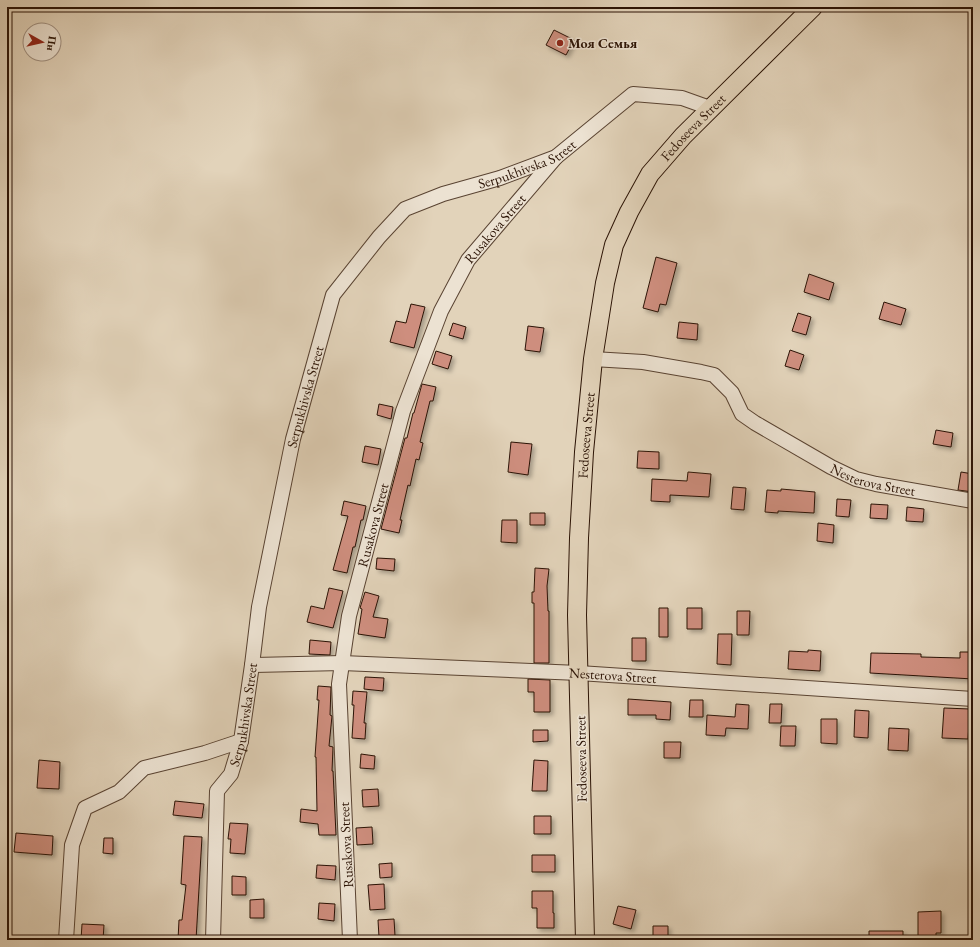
<svg xmlns="http://www.w3.org/2000/svg" width="980" height="947" viewBox="0 0 980 947" font-family="'EB Garamond',serif">
<defs>
<filter id="shadow"><feDropShadow dx="3" dy="3" stdDeviation="2" flood-color="#0004"/></filter>
</defs>
<rect width="100%" height="100%" fill="#e2d3ba"/>
<filter id="stains"><feTurbulence type="fractalNoise" baseFrequency=".005" numOctaves="4"/><feColorMatrix values="0 0 0 0 .2 0 0 0 0 .09 0 0 0 0 .02 0 0 0 .5 -.17"/></filter>
<radialGradient id="worn" r=".72"><stop offset=".6" stop-color="#630" stop-opacity="0"/><stop offset="1" stop-color="#630" stop-opacity=".3"/></radialGradient>
<path fill="#ce8e7e" stroke="#2b1305" filter="url(#shadow)" d="M 554,30 L 574,40 L 566,55 L 546,45 Z
M 656,257 L 677,263 L 666,305 L 660,304 L 658,312 L 643,308 Z
M 809,274 L 834,283 L 829,300 L 804,292 Z
M 884,302 L 906,309 L 901,325 L 879,319 Z
M 411,304 L 425,307 L 414,348 L 390,342 L 396,321 L 406,323 Z
M 798,313 L 811,317 L 806,335 L 792,331 Z
M 679,322 L 698,324 L 697,340 L 677,338 Z
M 453,323 L 466,327 L 463,339 L 449,335 Z
M 528,326 L 544,328 L 540,352 L 525,350 Z
M 790,350 L 804,355 L 799,370 L 785,366 Z
M 436,351 L 452,356 L 448,369 L 432,364 Z
M 422,384 L 436,387 L 433,401 L 430,401 L 420,442 L 423,443 L 419,460 L 416,459 L 410,486 L 408,485 L 400,520 L 402,520 L 399,533 L 381,529 L 405,438 L 407,438 L 413,413 L 414,413 Z
M 379,404 L 393,407 L 391,419 L 377,415 Z
M 936,430 L 953,433 L 951,447 L 933,444 Z
M 511,442 L 532,444 L 528,475 L 508,472 Z
M 365,446 L 381,449 L 378,465 L 362,462 Z
M 638,451 L 659,452 L 659,469 L 637,468 Z
M 688,472 L 711,474 L 709,497 L 670,495 L 670,502 L 651,501 L 652,479 L 687,481 Z
M 961,472 L 973,474 L 973,492 L 958,490 Z
M 733,487 L 746,488 L 744,510 L 731,509 Z
M 781,489 L 815,492 L 814,513 L 778,511 L 778,513 L 765,512 L 767,490 L 781,491 Z
M 837,499 L 851,500 L 849,517 L 836,516 Z
M 344,501 L 366,506 L 363,520 L 361,520 L 355,547 L 353,547 L 347,573 L 333,570 L 348,516 L 341,515 Z
M 871,504 L 888,505 L 887,519 L 870,518 Z
M 907,507 L 924,509 L 923,522 L 906,521 Z
M 530,513 L 545,513 L 545,525 L 530,525 Z
M 502,520 L 517,520 L 517,543 L 501,542 Z
M 818,523 L 834,525 L 833,543 L 817,541 Z
M 377,558 L 395,559 L 394,571 L 376,569 Z
M 535,568 L 549,569 L 547,586 L 548,611 L 549,611 L 549,663 L 534,663 L 534,603 L 532,603 L 532,592 L 534,592 Z
M 329,588 L 343,591 L 333,628 L 307,622 L 311,606 L 324,609 Z
M 365,592 L 379,596 L 373,617 L 388,619 L 385,638 L 358,634 L 362,609 L 360,608 Z
M 659,608 L 668,608 L 668,637 L 659,637 Z
M 687,608 L 702,608 L 702,629 L 687,629 Z
M 737,611 L 750,611 L 749,635 L 737,635 Z
M 718,634 L 732,634 L 731,665 L 717,664 Z
M 632,638 L 646,638 L 646,661 L 632,661 Z
M 310,640 L 331,642 L 330,655 L 309,654 Z
M 808,650 L 821,651 L 820,671 L 788,669 L 789,651 L 808,652 Z
M 960,652 L 973,652 L 973,679 L 870,673 L 871,653 L 921,654 L 921,657 L 960,658 Z
M 365,677 L 384,678 L 383,691 L 364,689 Z
M 528,679 L 550,680 L 550,712 L 534,712 L 534,692 L 528,692 Z
M 318,686 L 331,687 L 330,715 L 332,716 L 329,746 L 333,747 L 332,771 L 333,771 L 336,835 L 319,835 L 318,824 L 300,822 L 301,809 L 317,811 L 316,757 L 315,757 L 319,700 L 317,700 Z
M 353,691 L 367,692 L 364,723 L 366,723 L 365,739 L 352,738 L 354,705 L 352,705 Z
M 628,699 L 671,702 L 670,720 L 656,719 L 656,715 L 628,715 Z
M 690,700 L 703,700 L 703,717 L 689,717 Z
M 736,704 L 749,705 L 748,729 L 726,728 L 725,736 L 706,735 L 707,715 L 735,717 Z
M 770,704 L 782,704 L 781,723 L 769,723 Z
M 944,708 L 970,709 L 968,739 L 942,738 Z
M 855,710 L 869,711 L 868,738 L 854,737 Z
M 821,719 L 837,719 L 837,744 L 821,743 Z
M 781,726 L 796,726 L 795,746 L 780,746 Z
M 889,728 L 909,729 L 908,751 L 888,750 Z
M 533,730 L 548,730 L 548,741 L 533,742 Z
M 664,742 L 681,742 L 680,758 L 664,758 Z
M 361,754 L 375,756 L 374,769 L 360,768 Z
M 39,760 L 60,762 L 59,789 L 37,788 Z
M 534,760 L 548,761 L 547,791 L 532,791 Z
M 378,789 L 379,806 L 363,807 L 362,790 Z
M 175,801 L 204,804 L 202,818 L 173,815 Z
M 534,816 L 551,816 L 551,834 L 534,834 Z
M 230,823 L 248,824 L 245,854 L 230,853 L 231,839 L 228,839 Z
M 372,827 L 373,844 L 357,845 L 356,828 Z
M 16,833 L 53,836 L 52,855 L 14,852 Z
M 184,836 L 202,837 L 196,940 L 178,940 L 179,920 L 182,920 L 186,885 L 181,884 Z
M 104,838 L 113,838 L 113,854 L 103,853 Z
M 532,855 L 555,855 L 555,872 L 532,872 Z
M 392,863 L 392,877 L 380,878 L 379,864 Z
M 317,865 L 336,866 L 335,880 L 316,878 Z
M 232,876 L 246,877 L 246,895 L 232,895 Z
M 384,884 L 385,909 L 370,910 L 368,885 Z
M 532,891 L 553,891 L 553,913 L 554,913 L 554,928 L 537,928 L 537,908 L 532,908 Z
M 264,899 L 264,918 L 250,918 L 250,900 Z
M 319,903 L 335,904 L 334,921 L 318,919 Z
M 618,906 L 636,910 L 631,929 L 613,924 Z
M 941,911 L 941,933 L 936,933 L 936,939 L 918,940 L 918,912 Z
M 394,919 L 395,936 L 379,937 L 378,920 Z
M 82,924 L 104,925 L 103,940 L 81,940 Z
M 653,926 L 668,926 L 668,940 L 653,940 Z
M 869,931 L 903,931 L 903,940 L 869,940 Z"/>
<g fill="none" stroke-linecap="round" stroke-linejoin="round">
<g stroke="#594332" stroke-width="16">
<g id="minor">
<path id="s1" d="M 593,359 L 643,362 L 701,372 L 714,375 L 732,393 L 742,414 L 755,423 L 831,467 L 856,479 L 876,484 L 973,501"/>
<path id="s2" d="M 252,665 L 342,663 L 579,673 L 973,699"/>
<path d="M 66,940 L 72,845 L 85,808 L 119,792 L 144,768 L 205,753 L 241,741"/>
<path id="s3" d="M 213,940 L 217,791 L 231,774 L 241,741 L 252,665 L 259,607 L 293,439 L 333,295 L 379,237 L 405,209 L 443,194 L 500,178 L 556,157 L 633,94 L 682,98 L 710,108"/>
<path id="s4" d="M 350,940 L 339,684 L 349,616 L 403,411 L 441,311 L 468,260 L 556,157"/>
</g>
</g>
<g stroke="#2b1305" stroke-width="20">
<g id="major">
<path id="s5" d="M 585,940 L 577,615 L 579,538 L 584,452 L 593,359 L 605,283 L 614,245 L 629,212 L 650,174 L 683,136 L 813,7"/>
</g>
</g>
<use href="#minor" stroke="#ece2d2" stroke-width="14"/>
<use href="#major" stroke="#e2d3ba" stroke-width="18"/>
</g>
<circle fill="#8f2418" stroke="#ece2d2" stroke-width="1.5" cx="560" cy="43" r="4"/>
<g text-anchor="middle" stroke-width="3" stroke-linejoin="round" paint-order="stroke">
<g font-size="14" font-weight="bold" fill="#2b1305" stroke="#ece2d2" text-anchor="start">
<text x="568" y="48">Моя Семья</text>
</g>
<g font-size="14" fill="#2b1305" stroke="#ece2d2">
<text dy="5" stroke="none"><textPath href="#s5" startOffset="841">Fedoseeva Street</textPath></text>
<text dy="5" stroke="none"><textPath href="#s3" startOffset="904">Serpukhivska Street</textPath></text>
<text dy="5" stroke="none"><textPath href="#s4" startOffset="743">Rusakova Street</textPath></text>
<text dy="5" stroke="none"><textPath href="#s3" startOffset="556">Serpukhivska Street</textPath></text>
<text dy="5" stroke="none"><textPath href="#s5" startOffset="505">Fedoseeva Street</textPath></text>
<text dy="5" stroke="none"><textPath href="#s1" startOffset="319">Nesterova Street</textPath></text>
<text dy="5" stroke="none"><textPath href="#s4" startOffset="419">Rusakova Street</textPath></text>
<text dy="5" stroke="none"><textPath href="#s2" startOffset="361">Nesterova Street</textPath></text>
<text dy="5" stroke="none"><textPath href="#s3" startOffset="232">Serpukhivska Street</textPath></text>
<text transform="translate(581 759) rotate(-91)" y="5">Fedoseeva Street</text>
<text transform="translate(346 845) rotate(-93)" y="5">Rusakova Street</text>
</g>
</g>
<rect width="980" height="947" fill="none" stroke="#e2d3ba" stroke-width="24"/>
<rect x="8" y="8" width="964" height="931" fill="none" stroke="#2b1305" stroke-width="2"/>
<rect x="12" y="12" width="956" height="923" fill="none" stroke="#2b1305"/>
<g transform="translate(42 42) rotate(98)"><circle r="19" fill="#ece2d2" stroke="#9f8f80"/>
<path d="M0-3L7 15L0 10L-7 15Z" fill="#8f2418"/>
<text y="-6" font-size="11" font-weight="bold" text-anchor="middle" fill="#2b1305">Пн</text>
</g>
<rect width="100%" height="100%" filter="url(#stains)"/>
<rect width="100%" height="100%" fill="url(#worn)"/>
</svg>
